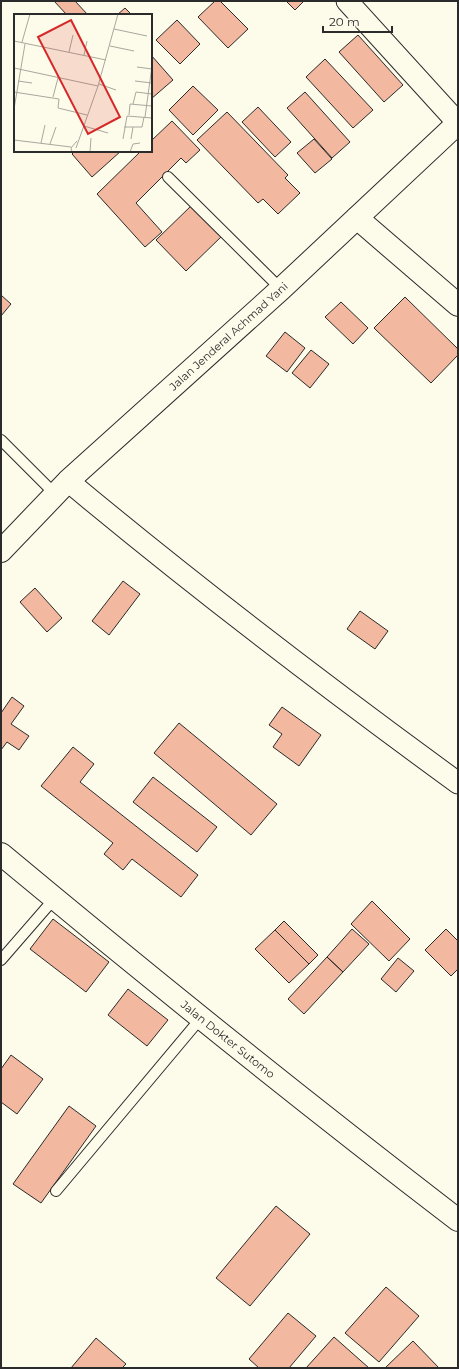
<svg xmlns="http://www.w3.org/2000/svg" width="459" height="1369" viewBox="0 0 459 1369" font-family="Montserrat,sans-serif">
<rect width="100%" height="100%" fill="#fdfbea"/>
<path fill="#f2b8a0" stroke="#2b2b2b" d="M 54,1 L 75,1 L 88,15 L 67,15 Z
M 215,1 L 220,1 L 248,29 L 228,48 L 198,17 Z
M 286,1 L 304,1 L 295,10 Z
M 125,8 L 132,15 L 117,15 Z
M 177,20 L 200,44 L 180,64 L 156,40 Z
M 358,35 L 403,85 L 384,102 L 339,52 Z
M 151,55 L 173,80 L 151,99 Z
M 325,59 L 373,110 L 353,128 L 306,77 Z
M 193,86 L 218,110 L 193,135 L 169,110 Z
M 305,92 L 350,142 L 332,158 L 287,108 Z
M 258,107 L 291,142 L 275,157 L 242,122 Z
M 227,112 L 288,175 L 285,178 L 300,193 L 278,214 L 263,199 L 258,203 L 197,140 Z
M 172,121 L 200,150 L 186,163 L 181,158 L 136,203 L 162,232 L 145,247 L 97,194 L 141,151 L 151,151 L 151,141 Z
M 314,139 L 332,159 L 315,173 L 297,153 Z
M 75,151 L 121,151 L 92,177 L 72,154 Z
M 193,204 L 223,235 L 186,271 L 156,240 Z
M 1,295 L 11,304 L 1,316 Z
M 405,297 L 458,349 L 458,355 L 431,383 L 374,328 Z
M 341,302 L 368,328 L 353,344 L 325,317 Z
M 285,332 L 305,348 L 287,372 L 266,356 Z
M 311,350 L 329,364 L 310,388 L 292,373 Z
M 123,581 L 140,594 L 109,635 L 92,621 Z
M 35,588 L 62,618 L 47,632 L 20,602 Z
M 360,611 L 388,631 L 375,649 L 347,629 Z
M 12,697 L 24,706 L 11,724 L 29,736 L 19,750 L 7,742 L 1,750 L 1,713 Z
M 282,707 L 321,735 L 299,766 L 273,747 L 282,734 L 269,725 Z
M 179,723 L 277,804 L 251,835 L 154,753 Z
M 73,747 L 94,764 L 80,782 L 198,875 L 181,897 L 132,859 L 123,870 L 104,854 L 113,843 L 41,786 Z
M 153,777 L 217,827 L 197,852 L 133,802 Z
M 372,901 L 410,939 L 389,961 L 351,924 Z
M 53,919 L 109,962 L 86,992 L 30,949 Z
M 284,921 L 318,955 L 309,964 L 275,930 Z
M 352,929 L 369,944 L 343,972 L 327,957 Z
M 446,929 L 458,941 L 458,969 L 451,976 L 425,950 Z
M 275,930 L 309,964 L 289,983 L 255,949 Z
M 327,957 L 343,972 L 304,1014 L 288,999 Z
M 398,958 L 414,971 L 396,992 L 381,979 Z
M 128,989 L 168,1020 L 147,1046 L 108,1015 Z
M 11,1055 L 43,1079 L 17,1114 L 1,1102 L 1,1069 Z
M 69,1106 L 96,1126 L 41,1203 L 13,1184 Z
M 276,1206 L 310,1234 L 250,1306 L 216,1278 Z
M 386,1287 L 419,1316 L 379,1362 L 345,1333 Z
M 288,1313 L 316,1336 L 289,1368 L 259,1368 L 249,1359 Z
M 334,1337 L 369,1368 L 306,1368 Z
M 96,1338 L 126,1364 L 122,1368 L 71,1368 Z
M 413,1341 L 439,1368 L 385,1368 Z"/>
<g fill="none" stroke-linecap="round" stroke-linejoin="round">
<g stroke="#2b2b2b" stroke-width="12">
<path id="service" d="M 168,177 L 281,289
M 1,440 L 56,495
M 1,960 L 54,899
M 56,1191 L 201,1018"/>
</g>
<g stroke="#2b2b2b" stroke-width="23">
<path id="minor" d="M 347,1 L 458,123
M 68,481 C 194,586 325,686 458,783"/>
</g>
<g stroke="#2b2b2b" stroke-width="24">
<path id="tertiary" d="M 357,218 L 458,305"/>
</g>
<g stroke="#2b2b2b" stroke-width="24">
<g id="secondary">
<path id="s1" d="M 1,854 C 151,979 303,1101 458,1220"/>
</g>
</g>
<g stroke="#2b2b2b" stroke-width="24">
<g id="trunk">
<path id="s2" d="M 1,551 L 68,481 L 281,289 L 458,123"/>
</g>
</g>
<use href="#service" stroke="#fdfbea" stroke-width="10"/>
<use href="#minor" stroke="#fdfbea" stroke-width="21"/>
<use href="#tertiary" stroke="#fdfbea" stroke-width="22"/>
<use href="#secondary" stroke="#fdfbea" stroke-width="22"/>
<use href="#trunk" stroke="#fdfbea" stroke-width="22"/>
</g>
<g text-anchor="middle" stroke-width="3" stroke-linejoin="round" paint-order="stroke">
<g font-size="11" fill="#2b2b2b" stroke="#fdfbea">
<text dy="4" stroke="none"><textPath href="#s2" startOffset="313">Jalan Jenderal Achmad Yani</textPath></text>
<text dy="4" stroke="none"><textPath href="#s1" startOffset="293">Jalan Dokter Sutomo</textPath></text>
</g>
</g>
<g transform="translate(14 14)">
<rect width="138" height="138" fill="#fdfbea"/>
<path fill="none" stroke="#a9a89e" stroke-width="1" d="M 100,15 L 133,22M 0,27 L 92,46M 8,28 L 16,0M 96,32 L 120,37M 55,38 L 59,21M 70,41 L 73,27M 123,53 L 138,55M 0,54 L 84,72M 4,67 L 18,69M 121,67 L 138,69M 85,70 L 102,76M 0,78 L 45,85 L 44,94 L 73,101M 39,83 L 44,64M 119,90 L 122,78 L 138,80M 0,95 L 11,30M 115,101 L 116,90 L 138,92M 131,103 L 138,52M 70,112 L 94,119M 110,113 L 119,113 L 117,125M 119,113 L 128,113 L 130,103M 109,125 L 113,102 L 138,104M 0,126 L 57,133M 27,129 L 31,111M 36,130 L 42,113M 62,134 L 84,72 L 104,0M 58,138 L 57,134 L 63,127M 60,138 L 78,138M 76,138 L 77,124M 116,138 L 119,130 L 126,129"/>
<path fill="#d62828" fill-opacity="0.15" stroke="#d62828" stroke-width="2" d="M 57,6 L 106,103 L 74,120 L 24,23 Z"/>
<rect width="138" height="138" fill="none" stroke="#2b2b2b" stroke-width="2"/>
</g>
<rect width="459" height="1369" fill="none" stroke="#2b2b2b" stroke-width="4"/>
<path d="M323 26v6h69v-6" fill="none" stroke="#2b2b2b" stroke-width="2"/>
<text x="329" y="26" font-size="12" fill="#2b2b2b" stroke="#fdfbea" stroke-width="3" paint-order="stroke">20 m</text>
</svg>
